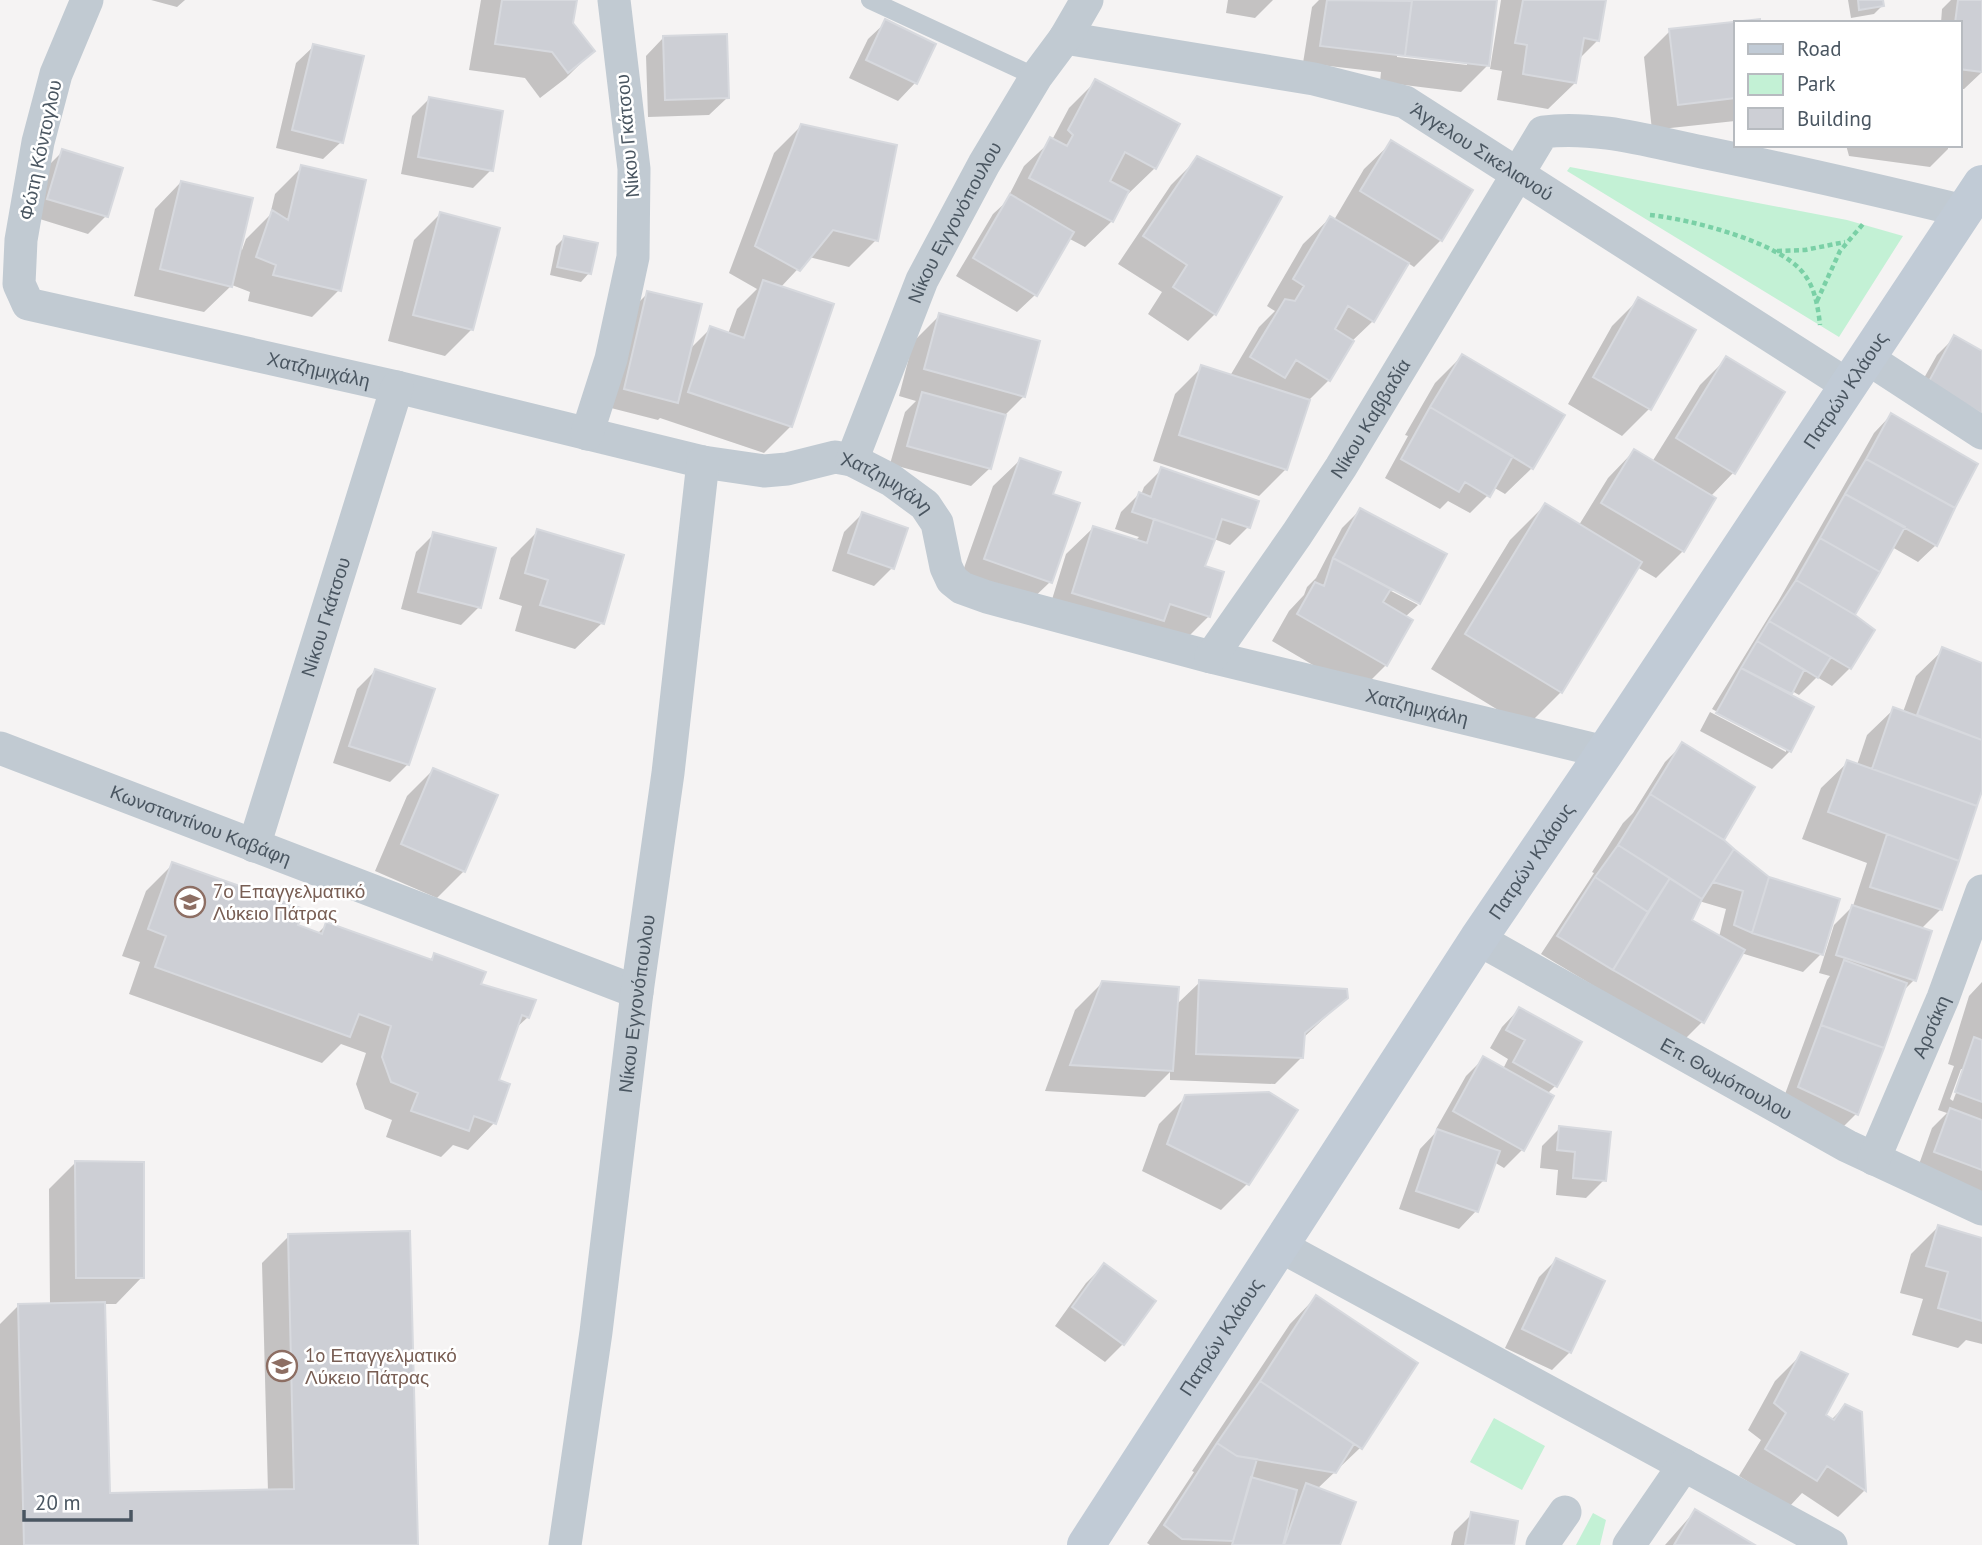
<svg xmlns="http://www.w3.org/2000/svg" width="1982" height="1545" viewBox="0 0 1982 1545" font-family="'PT Sans',sans-serif">
<rect width="100%" height="100%" fill="#f5f3f3"/>
<path fill="#c3f1d5" d="M 1570,167 L 1847,220 L 1903,236 L 1839,337 L 1567,171 Z
M 1494,1418 L 1545,1446 L 1522,1490 L 1470,1462 Z
M 1593,1513 L 1606,1520 L 1600,1545 L 1576,1545 Z"/>
<path fill="#0003" fill-rule="evenodd" d="M 151,0 L 185,0 L 177,7 Z
M 481,0 L 575,0 L 571,24 L 593,51 L 566,78 L 540,98 L 525,78 L 469,70 Z
M 1228,0 L 1273,0 L 1255,18 L 1226,13 Z
M 1319,0 L 1495,0 L 1488,65 L 1461,92 L 1380,82 L 1381,72 L 1303,63 L 1312,7 ZM 1397,53 L 1467,62 L 1467,65 L 1397,57 Z
M 1501,0 L 1604,0 L 1598,40 L 1579,59 L 1575,83 L 1548,109 L 1497,100 L 1502,71 L 1490,69 Z
M 1848,0 L 1882,0 L 1882,6 L 1874,14 L 1851,18 Z
M 1951,0 L 1982,0 L 1982,72 L 1964,89 L 1959,89 L 1959,23 L 1941,23 L 1942,9 Z
M 886,22 L 934,45 L 915,83 L 898,101 L 849,78 L 868,39 Z
M 1735,24 L 1735,121 L 1652,130 L 1644,57 L 1670,31 Z
M 663,38 L 727,98 L 709,115 L 648,117 L 646,56 Z
M 314,46 L 341,142 L 323,159 L 276,148 L 296,63 Z
M 1096,81 L 1155,168 L 1128,194 L 1126,193 L 1112,221 L 1085,247 L 1068,238 L 1035,295 L 1017,312 L 956,276 L 993,214 L 1005,203 L 1024,166 L 1052,140 L 1069,108 Z
M 430,98 L 491,170 L 473,188 L 401,174 L 412,116 Z
M 801,126 L 876,240 L 849,267 L 809,257 L 780,288 L 791,426 L 764,453 L 660,418 L 658,420 L 607,407 L 630,311 L 648,293 L 689,350 L 711,328 L 728,334 L 737,309 L 757,289 L 729,273 L 774,153 Z
M 1391,143 L 1441,240 L 1414,267 L 1408,263 L 1373,321 L 1351,342 L 1329,380 L 1309,400 L 1286,469 L 1259,496 L 1153,461 L 1175,394 L 1202,367 L 1230,376 L 1259,327 L 1275,311 L 1267,306 L 1303,244 L 1330,218 L 1334,220 L 1364,169 Z
M 1846,145 L 1948,145 L 1948,149 L 1930,167 L 1849,156 Z
M 63,151 L 106,216 L 88,234 L 30,216 L 45,169 Z
M 1198,158 L 1279,198 L 1215,314 L 1188,341 L 1148,314 L 1162,292 L 1118,264 L 1171,185 Z
M 302,167 L 339,290 L 312,317 L 248,301 L 250,292 L 232,285 L 204,312 L 134,296 L 155,209 L 181,182 L 242,250 L 246,239 L 270,215 L 275,194 Z
M 440,214 L 472,329 L 445,356 L 388,341 L 414,240 Z
M 564,238 L 589,273 L 581,282 L 550,275 L 556,246 Z
M 1638,300 L 1693,331 L 1649,409 L 1622,436 L 1568,404 L 1612,326 Z
M 940,315 L 1024,396 L 1004,416 L 989,469 L 971,486 L 890,464 L 905,412 L 916,401 L 899,396 L 913,342 Z
M 1955,337 L 1982,353 L 1911,401 L 1937,355 Z
M 1462,356 L 1532,468 L 1505,494 L 1493,487 L 1488,495 L 1470,513 L 1448,501 L 1440,509 L 1385,478 L 1408,436 L 1405,435 L 1435,383 Z
M 1726,359 L 1782,393 L 1733,473 L 1710,497 L 1714,499 L 1683,551 L 1656,578 L 1637,567 L 1561,692 L 1526,727 L 1431,669 L 1510,540 L 1545,505 L 1579,525 L 1608,478 L 1634,451 L 1652,462 L 1700,385 Z
M 1891,415 L 1936,545 L 1918,562 L 1892,547 L 1853,615 L 1873,630 L 1850,668 L 1832,686 L 1817,677 L 1799,695 L 1792,691 L 1789,695 L 1812,708 L 1790,751 L 1772,769 L 1700,731 L 1710,712 L 1786,752 L 1786,748 L 1712,709 L 1779,600 L 1874,433 Z
M 1020,460 L 1051,495 L 1050,582 L 1023,608 L 958,585 L 993,486 Z
M 1162,469 L 1248,527 L 1230,545 L 1214,539 L 1203,568 L 1209,616 L 1182,643 L 1046,619 L 1066,554 L 1093,528 L 1135,541 L 1139,537 L 1115,529 L 1121,512 L 1139,494 L 1141,495 L 1144,487 Z
M 1360,510 L 1389,590 L 1418,605 L 1405,617 L 1386,665 L 1359,692 L 1272,641 L 1289,611 L 1304,595 L 1307,587 L 1316,578 L 1342,528 Z
M 862,514 L 892,568 L 874,586 L 832,571 L 844,532 Z
M 538,531 L 602,623 L 575,649 L 515,631 L 522,606 L 499,599 L 511,558 Z
M 434,534 L 479,607 L 461,625 L 401,609 L 416,552 Z
M 1943,650 L 1982,665 L 1982,788 L 1941,909 L 1921,929 L 1914,980 L 1902,992 L 1856,1114 L 1838,1132 L 1781,1105 L 1827,980 L 1830,976 L 1819,973 L 1834,925 L 1853,906 L 1867,863 L 1802,839 L 1821,788 L 1848,762 L 1857,765 L 1867,735 L 1894,709 L 1903,712 L 1916,676 Z
M 375,671 L 408,764 L 390,782 L 333,763 L 357,689 Z
M 1683,744 L 1721,840 L 1768,879 L 1821,954 L 1803,972 L 1741,953 L 1702,1022 L 1675,1049 L 1594,986 L 1541,954 L 1594,873 L 1592,872 L 1623,823 L 1633,813 L 1665,762 ZM 1699,901 L 1726,909 L 1719,937 L 1690,921 Z
M 433,770 L 464,871 L 437,898 L 375,871 L 407,796 Z
M 173,864 L 296,926 L 317,934 L 327,924 L 429,961 L 434,955 L 528,1017 L 515,1029 L 497,1081 L 494,1123 L 468,1150 L 453,1145 L 441,1157 L 386,1137 L 392,1120 L 365,1109 L 356,1084 L 366,1053 L 341,1044 L 322,1063 L 129,994 L 140,962 L 122,956 L 146,891 Z
M 1200,982 L 1346,998 L 1303,1038 L 1302,1057 L 1275,1084 L 1170,1080 L 1170,1072 L 1145,1097 L 1045,1091 L 1075,1010 L 1102,983 L 1176,1005 Z
M 1982,982 L 1982,1194 L 1917,1170 L 1932,1128 L 1947,1113 L 1938,1110 L 1954,1066 L 1948,1064 L 1969,996 ZM 1961,1069 L 1965,1069 L 1953,1101 L 1950,1099 Z
M 1519,1009 L 1555,1086 L 1547,1094 L 1522,1150 L 1504,1168 L 1494,1162 L 1476,1211 L 1459,1229 L 1399,1209 L 1420,1149 L 1438,1130 L 1436,1129 L 1466,1076 L 1484,1058 L 1503,1069 L 1508,1059 L 1490,1048 L 1502,1027 Z
M 1186,1097 L 1248,1183 L 1221,1210 L 1142,1171 L 1159,1124 Z
M 1560,1128 L 1604,1180 L 1586,1198 L 1556,1195 L 1558,1170 L 1540,1168 L 1542,1146 Z
M 75,1163 L 142,1277 L 116,1304 L 103,1304 L 109,1495 L 268,1492 L 262,1263 L 289,1236 L 416,1545 L 0,1545 L 0,1324 L 19,1305 L 50,1305 L 49,1189 Z
M 1938,1227 L 1982,1240 L 1982,1344 L 1966,1340 L 1958,1348 L 1912,1335 L 1923,1299 L 1900,1293 L 1911,1254 Z
M 1556,1260 L 1570,1352 L 1552,1370 L 1505,1348 L 1539,1277 Z
M 1104,1265 L 1123,1344 L 1105,1362 L 1055,1326 L 1086,1283 Z
M 1316,1297 L 1416,1363 L 1360,1448 L 1317,1489 L 1338,1545 L 1150,1545 L 1147,1543 L 1194,1472 L 1192,1471 L 1290,1324 Z
M 1802,1354 L 1823,1415 L 1831,1420 L 1845,1406 L 1860,1413 L 1864,1491 L 1838,1517 L 1802,1493 L 1789,1507 L 1739,1476 L 1761,1440 L 1748,1430 L 1775,1381 Z
M 1695,1511 L 1751,1545 L 1665,1545 Z
M 1472,1514 L 1512,1545 L 1451,1545 L 1454,1532 Z"/>
<path fill="#cdcfd5" stroke="#d7d9de" stroke-width="2" d="M 502,0 L 577,0 L 573,23 L 595,51 L 568,73 L 552,52 L 495,44 Z
M 1327,0 L 1412,1 L 1405,56 L 1320,46 Z
M 1497,0 L 1489,66 L 1405,56 L 1412,0 Z
M 1523,0 L 1606,0 L 1599,41 L 1584,38 L 1576,83 L 1523,74 L 1527,45 L 1515,43 Z
M 1858,0 L 1883,0 L 1884,6 L 1859,10 Z
M 1958,0 L 1982,0 L 1982,72 L 1959,69 L 1959,23 L 1955,23 Z
M 885,19 L 936,44 L 917,84 L 866,60 Z
M 1760,19 L 1760,23 L 1735,23 L 1735,98 L 1678,105 L 1669,29 Z
M 727,34 L 729,98 L 665,100 L 663,36 Z
M 313,44 L 364,56 L 343,143 L 292,130 Z
M 1095,79 L 1180,124 L 1156,169 L 1125,152 L 1110,181 L 1129,191 L 1113,222 L 1029,178 L 1050,137 L 1067,146 L 1073,135 L 1068,130 Z
M 429,97 L 503,111 L 493,171 L 418,157 Z
M 801,124 L 897,145 L 878,241 L 833,230 L 800,271 L 755,246 Z
M 1391,140 L 1473,190 L 1442,241 L 1360,191 Z
M 62,149 L 123,168 L 108,217 L 47,199 Z
M 1197,156 L 1282,197 L 1216,315 L 1173,287 L 1187,265 L 1143,236 Z
M 301,165 L 366,180 L 341,291 L 273,275 L 276,265 L 256,257 L 272,210 L 288,220 Z
M 181,181 L 253,198 L 232,287 L 160,269 Z
M 1010,194 L 1074,232 L 1037,296 L 973,258 Z
M 440,212 L 500,228 L 473,330 L 413,315 Z
M 1330,216 L 1409,263 L 1374,322 L 1348,306 L 1335,329 L 1354,341 L 1330,381 L 1296,360 L 1285,378 L 1250,357 L 1285,299 L 1295,301 L 1304,286 L 1293,279 Z
M 564,236 L 598,243 L 591,274 L 557,267 Z
M 763,280 L 834,304 L 792,427 L 688,392 L 710,326 L 744,338 Z
M 647,291 L 702,304 L 678,403 L 624,389 Z
M 1638,297 L 1696,330 L 1651,410 L 1593,377 Z
M 939,313 L 1040,341 L 1025,397 L 924,369 Z
M 1954,335 L 1982,351 L 1982,414 L 1928,383 Z
M 1462,354 L 1565,415 L 1533,469 L 1430,407 Z
M 1726,356 L 1785,392 L 1735,474 L 1676,438 Z
M 1201,365 L 1310,400 L 1287,470 L 1179,435 Z
M 922,392 L 1006,415 L 991,469 L 907,446 Z
M 1430,407 L 1513,456 L 1490,497 L 1465,482 L 1459,492 L 1401,459 Z
M 1891,413 L 1978,464 L 1955,508 L 1866,459 Z
M 1634,449 L 1716,498 L 1684,552 L 1601,503 Z
M 1020,458 L 1061,472 L 1053,494 L 1080,503 L 1052,583 L 984,559 Z
M 1866,459 L 1955,508 L 1937,546 L 1845,494 Z
M 1161,467 L 1259,501 L 1250,528 L 1222,519 L 1215,540 L 1132,512 L 1139,492 L 1151,497 Z
M 1845,494 L 1905,527 L 1880,572 L 1820,538 Z
M 1545,503 L 1642,562 L 1562,693 L 1465,634 Z
M 1360,508 L 1447,554 L 1420,604 L 1333,558 Z
M 862,512 L 908,528 L 894,569 L 848,553 Z
M 1154,519 L 1215,540 L 1205,566 L 1224,572 L 1210,617 L 1170,604 L 1164,621 L 1072,593 L 1093,526 L 1147,543 Z
M 537,529 L 624,555 L 604,624 L 540,605 L 548,580 L 525,573 Z
M 433,532 L 496,548 L 481,608 L 418,592 Z
M 1820,538 L 1880,572 L 1855,615 L 1796,580 Z
M 1333,558 L 1391,589 L 1383,602 L 1413,620 L 1387,666 L 1297,614 L 1315,582 L 1324,586 Z
M 1796,580 L 1855,615 L 1875,630 L 1851,669 L 1769,621 Z
M 1769,621 L 1831,657 L 1818,678 L 1757,641 Z
M 1757,641 L 1804,670 L 1792,694 L 1741,668 Z
M 1942,647 L 1982,663 L 1982,740 L 1917,715 Z
M 1741,668 L 1814,707 L 1791,752 L 1716,713 Z
M 375,669 L 435,689 L 409,765 L 349,746 Z
M 1893,707 L 1982,740 L 1982,791 L 1977,806 L 1872,769 Z
M 1682,742 L 1755,787 L 1724,840 L 1650,794 Z
M 1847,760 L 1977,806 L 1959,861 L 1828,812 Z
M 433,768 L 498,795 L 465,872 L 401,844 Z
M 1650,794 L 1724,840 L 1734,849 L 1702,899 L 1618,845 Z
M 1887,834 L 1959,861 L 1942,910 L 1870,887 Z
M 1618,845 L 1670,878 L 1648,912 L 1595,877 Z
M 1734,849 L 1769,877 L 1752,933 L 1734,925 L 1743,891 L 1713,882 Z
M 172,862 L 304,909 L 298,925 L 322,934 L 326,922 L 432,960 L 434,953 L 486,972 L 481,984 L 536,1000 L 529,1018 L 522,1015 L 499,1080 L 510,1084 L 496,1124 L 474,1116 L 469,1131 L 411,1111 L 418,1093 L 391,1082 L 382,1057 L 391,1026 L 359,1014 L 350,1037 L 155,967 L 166,936 L 148,929 Z
M 1595,877 L 1648,912 L 1613,970 L 1557,936 Z
M 1769,877 L 1840,899 L 1823,955 L 1752,933 Z
M 1670,878 L 1702,899 L 1692,920 L 1745,950 L 1704,1023 L 1613,970 Z
M 1852,905 L 1932,931 L 1916,981 L 1836,955 Z
M 1844,960 L 1907,983 L 1884,1048 L 1821,1025 Z
M 1199,980 L 1347,989 L 1348,998 L 1305,1033 L 1303,1058 L 1196,1054 Z
M 1102,981 L 1179,987 L 1173,1071 L 1070,1065 Z
M 1519,1007 L 1582,1042 L 1557,1087 L 1513,1062 L 1525,1040 L 1506,1030 Z
M 1821,1025 L 1884,1048 L 1858,1115 L 1798,1087 Z
M 1974,1037 L 1982,1040 L 1982,1102 L 1955,1092 Z
M 1483,1056 L 1554,1096 L 1524,1151 L 1453,1111 Z
M 1269,1092 L 1298,1110 L 1249,1185 L 1167,1144 L 1185,1095 Z
M 1950,1108 L 1982,1120 L 1982,1170 L 1934,1152 Z
M 1559,1126 L 1611,1132 L 1606,1181 L 1573,1178 L 1575,1152 L 1557,1150 Z
M 1437,1129 L 1500,1151 L 1478,1212 L 1416,1191 Z
M 75,1161 L 144,1162 L 144,1278 L 76,1278 Z
M 1938,1225 L 1982,1238 L 1982,1321 L 1938,1308 L 1948,1272 L 1926,1266 Z
M 410,1231 L 418,1545 L 24,1545 L 18,1304 L 105,1302 L 110,1493 L 294,1489 L 288,1234 Z
M 1556,1258 L 1605,1281 L 1571,1353 L 1522,1329 Z
M 1104,1263 L 1156,1301 L 1124,1345 L 1072,1307 Z
M 1316,1295 L 1418,1363 L 1362,1449 L 1260,1381 Z
M 1801,1352 L 1848,1374 L 1826,1415 L 1834,1420 L 1845,1404 L 1862,1412 L 1866,1491 L 1827,1466 L 1817,1481 L 1765,1449 L 1786,1413 L 1774,1403 Z
M 1260,1381 L 1354,1444 L 1336,1473 L 1237,1456 L 1217,1443 Z
M 1217,1443 L 1237,1456 L 1257,1459 L 1233,1541 L 1182,1539 L 1164,1525 Z
M 1251,1477 L 1297,1490 L 1283,1545 L 1232,1545 Z
M 1306,1483 L 1356,1502 L 1340,1545 L 1284,1545 Z
M 1695,1509 L 1755,1545 L 1674,1545 Z
M 1471,1512 L 1518,1521 L 1514,1545 L 1465,1545 Z"/>
<g fill="none" stroke-linecap="round" stroke-linejoin="round">
<path stroke="#7ad0a6" stroke-width="4.5" stroke-dasharray="5 3.5" stroke-linecap="butt" d="M 1650,215 C 1689,219 1781,242 1804,274 C 1815,288 1818,307 1820,325
M 1777,251 L 1805,250 L 1845,242
M 1817,301 L 1840,251 L 1863,224"/>
<path stroke="#c1cad2" stroke-width="18" d="M 870,0 L 1036,77"/>
<g stroke="#c1cad2" stroke-width="33">
<path id="s1" d="M 87,0 L 56,74 L 38,142 L 21,240 L 19,284 L 28,304 L 397,387 L 703,462 L 764,471 L 787,469 L 835,457 L 852,460 L 891,480 L 925,505 L 937,523 L 946,567 L 952,580 L 962,588 L 987,597 L 1211,657 L 1605,752"/>
<path id="s2" d="M 1065,38 L 1314,79 L 1405,102 L 1849,386"/>
<path d="M 1867,358 L 1982,433"/>
<path d="M 587,434 L 611,359 L 633,257 L 634,169 L 614,0"/>
<path id="s3" d="M 852,460 L 922,280 L 984,164 L 1036,77 L 1065,38 L 1087,0"/>
<path id="s4" d="M 1211,657 L 1297,534 L 1341,467 L 1543,132 C 1595,125 1652,142 1702,152 C 1790,170 1877,190 1964,211"/>
<path id="s5" d="M 0,748 L 637,992"/>
<path id="s6" d="M 254,846 L 397,387"/>
<path id="s7" d="M 1478,939 L 1847,1146 L 1982,1209"/>
<path id="s8" d="M 1874,1159 L 1943,998 L 1982,891"/>
<path d="M 1280,1246 L 1831,1545"/>
<path id="s9" d="M 565,1545 L 596,1332 L 637,992 L 668,773 L 703,462"/>
<path d="M 1542,1545 L 1565,1512"/>
<path d="M 1629,1545 L 1684,1465"/>
</g>
<path stroke="#c1cbd6" stroke-width="38" id="s10" d="M 1086,1545 L 1478,939 L 1605,752 L 1982,184"/>
</g>
<defs>
<g id="school-ring" transform="scale(1.575)"><circle r="9.5" fill="#fff" stroke="#8d6e63" stroke-width="1.5"/><path d="M0-5L7-2L0 1L-7-2ZM-4 1L0 2.5L4 1V4Q0 6-4 4Z" fill="#8d6e63"/></g>
</defs>
<g fill-rule="evenodd">
<use href="#school-ring" x="190" y="902"/>
<use href="#school-ring" x="282" y="1366"/>
</g>
<g text-anchor="middle" stroke-width="5" stroke-linejoin="round" paint-order="stroke">
<g font-size="19" fill="#4a5661" stroke="#fff">
<text transform="translate(627 136) rotate(-95)" y="7">Νίκου Γκάτσου</text>
<text transform="translate(40 150) rotate(-78)" y="7">Φώτη Κόντογλου</text>
<text dy="7" stroke="none"><textPath href="#s2" startOffset="438">Άγγελου Σικελιανού</textPath></text>
<text dy="7" stroke="none"><textPath href="#s3" startOffset="259">Νίκου Εγγονόπουλου</textPath></text>
<text dy="7" stroke="none"><textPath href="#s1" startOffset="614">Χατζημιχάλη</textPath></text>
<text dy="7" stroke="none"><textPath href="#s10" startOffset="1382">Πατρών Κλάους</textPath></text>
<text dy="7" stroke="none"><textPath href="#s4" startOffset="287">Νίκου Καββαδία</textPath></text>
<text dy="7" stroke="none"><textPath href="#s1" startOffset="1202">Χατζημιχάλη</textPath></text>
<text dy="7" stroke="none"><textPath href="#s6" startOffset="240">Νίκου Γκάτσου</textPath></text>
<text dy="7" stroke="none"><textPath href="#s1" startOffset="1811">Χατζημιχάλη</textPath></text>
<text dy="7" stroke="none"><textPath href="#s5" startOffset="215">Κωνσταντίνου Καβάφη</textPath></text>
<text dy="7" stroke="none"><textPath href="#s10" startOffset="816">Πατρών Κλάους</textPath></text>
<text dy="7" stroke="none"><textPath href="#s9" startOffset="546">Νίκου Εγγονόπουλου</textPath></text>
<text dy="7" stroke="none"><textPath href="#s8" startOffset="144">Αρσάκη</textPath></text>
<text dy="7" stroke="none"><textPath href="#s7" startOffset="285">Επ. Θωμόπουλου</textPath></text>
<text dy="7" stroke="none"><textPath href="#s10" startOffset="248">Πατρών Κλάους</textPath></text>
</g>
<g font-size="19" fill="#785e54" stroke="#fff" text-anchor="start">
<text x="213" y="898">7ο Επαγγελματικό<tspan x="213" dy="22">Λύκειο Πάτρας</tspan></text>
<text x="305" y="1362">1o Επαγγελματικό<tspan x="305" dy="22">Λύκειο Πάτρας</tspan></text>
</g>
</g>
<rect x="1734" y="21" width="228" height="126" fill="#ffffff" stroke="#b7bbc0" stroke-width="2"/>
<rect x="1748" y="44" width="35" height="10" fill="#c1cbd6" stroke="#b7bbc0" stroke-width="2"/>
<text x="1797" y="56" font-size="21" fill="#4a5661">Road</text>
<rect x="1748" y="74" width="35" height="21" fill="#c3f1d5" stroke="#b7bbc0" stroke-width="2"/>
<text x="1797" y="91" font-size="21" fill="#4a5661">Park</text>
<rect x="1748" y="108" width="35" height="21" fill="#cdcfd5" stroke="#b7bbc0" stroke-width="2"/>
<text x="1797" y="126" font-size="21" fill="#4a5661">Building</text>
<path d="M24 1510v10h107v-10" fill="none" stroke="#4a5661" stroke-width="3.5"/>
<text x="35" y="1510" font-size="21" fill="#4a5661" stroke="#ffffff" stroke-width="5" paint-order="stroke">20 m</text>
</svg>
